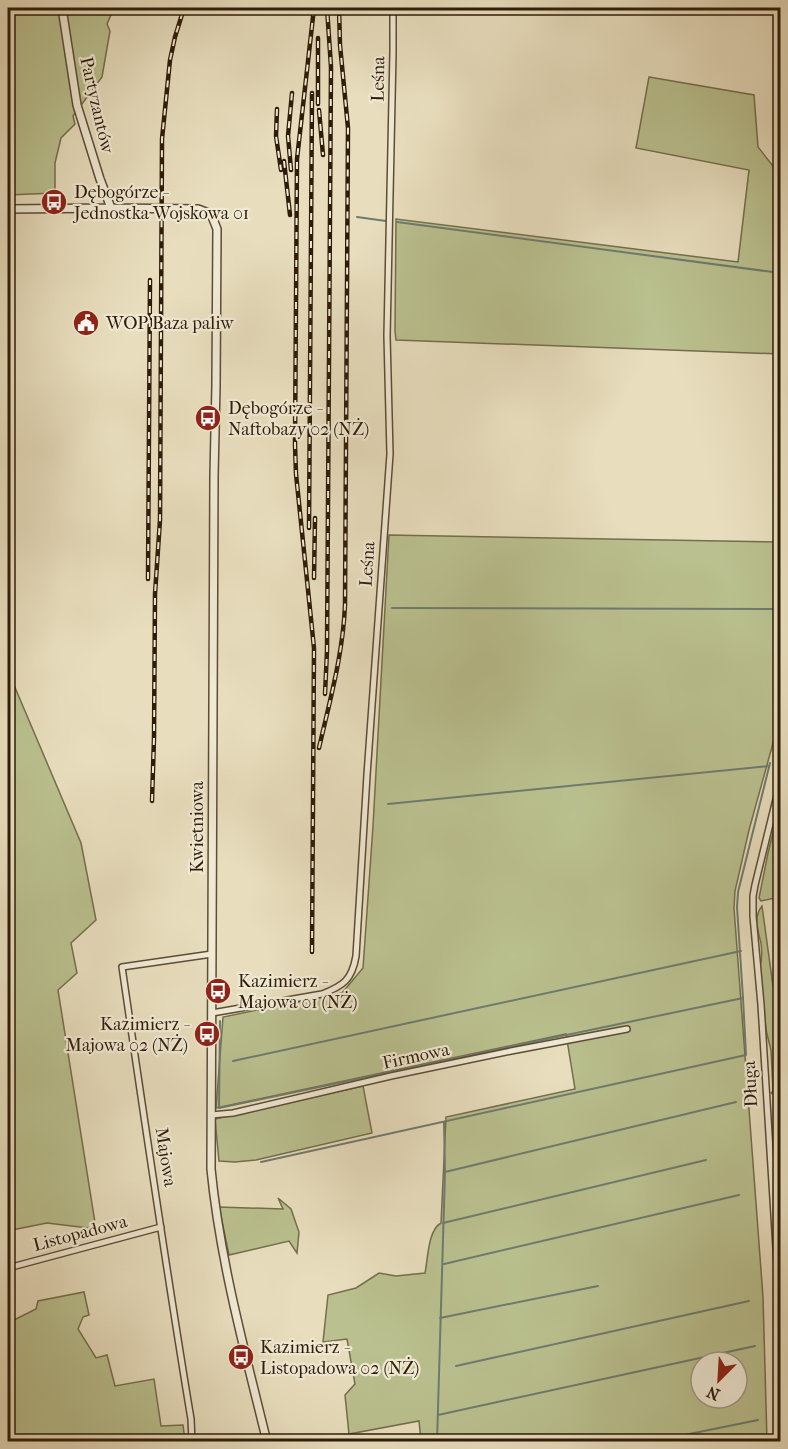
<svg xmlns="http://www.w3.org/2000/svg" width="788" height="1449" viewBox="0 0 788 1449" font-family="'IM FELL French Canon',serif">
<rect width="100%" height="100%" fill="#e8debe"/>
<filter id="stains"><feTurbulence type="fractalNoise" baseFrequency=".00333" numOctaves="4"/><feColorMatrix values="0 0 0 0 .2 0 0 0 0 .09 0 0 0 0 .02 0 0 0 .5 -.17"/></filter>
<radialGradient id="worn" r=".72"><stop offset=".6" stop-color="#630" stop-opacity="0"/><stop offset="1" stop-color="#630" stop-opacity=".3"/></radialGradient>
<path fill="#bac08f" stroke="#746e4c" stroke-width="1.5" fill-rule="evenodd" d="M 8,8 L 114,8 L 107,24 L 110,31 L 102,77 L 73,116 L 75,124 L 61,138 L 55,163 L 55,193 L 8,195 Z
M 649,77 L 754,95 L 758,147 L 780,175 L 780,354 L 396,340 L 395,331 L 396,219 L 738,262 L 749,170 L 636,148 Z
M 389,535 L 780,542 L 780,718 L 749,830 L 735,891 L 734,908 L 763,1297 L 767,1441 L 421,1441 L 419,1421 L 349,1434 L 345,1395 L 355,1384 L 347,1339 L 323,1342 L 328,1295 L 356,1288 L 379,1273 L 396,1276 L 425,1273 C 428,1258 428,1230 441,1223 L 446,1117 L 575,1089 L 566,1034 L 216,1108 L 223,1017 L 342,993 L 363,968 L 373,826 ZM 701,1362 L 737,1362 L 737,1398 L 701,1398 Z
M 8,671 L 81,843 L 96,920 L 71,943 L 77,973 L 58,990 L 96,1229 L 47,1223 L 12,1230 L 8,1233 Z
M 780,804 L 780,897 L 761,901 L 759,898 L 768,853 Z
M 762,906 L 773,986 L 780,984 L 780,1282 L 772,1177 L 774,1163 L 772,1139 L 775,1129 L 774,1101 L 779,1099 L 779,1095 L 774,1095 L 771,1093 L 773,1091 L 771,1050 L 766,1030 L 760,967 C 762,960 762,951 761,943 C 758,931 753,917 762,906 Z
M 363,1086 L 372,1133 L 256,1160 L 235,1162 L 219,1161 L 215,1119 Z
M 278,1198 L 291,1209 L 299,1232 L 297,1253 L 289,1241 L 229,1255 L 219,1207 L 283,1209 Z
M 84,1292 L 89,1315 L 83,1317 L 78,1329 L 96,1358 L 107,1355 L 115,1386 L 154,1379 L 161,1426 L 183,1425 L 185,1441 L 8,1441 L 8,1323 L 36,1309 L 38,1301 Z"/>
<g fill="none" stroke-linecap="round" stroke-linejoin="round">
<path stroke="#6d7c70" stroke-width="2" d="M 357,217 L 386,221
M 397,222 L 780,273
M 392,608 L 780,609
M 388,804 L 769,766
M 743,998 L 737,907 L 738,892 L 770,763
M 220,1021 L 219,1108 L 743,998 L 746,1055 L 261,1162
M 233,1061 L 741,951
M 445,1172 L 736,1102
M 443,1223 L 706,1160
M 444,1264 L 739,1195
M 440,1318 L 598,1286
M 456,1366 L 749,1301
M 438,1415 L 755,1346
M 437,1442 L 445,1172 L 444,1122
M 650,1442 L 758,1420"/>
<g stroke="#5d4c36" stroke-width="8">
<path id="minor" d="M 780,783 L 755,885 L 753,896 L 753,916 L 761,1005 L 778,1280 L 780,1387
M 212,1013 L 322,994 C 343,986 352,980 356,956 L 367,775 L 390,454 L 387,336 L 393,52 L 393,8
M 211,1115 L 233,1113 L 391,1076 L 511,1051 L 627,1029
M 8,1268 L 161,1227
M 192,1442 L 191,1419 C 166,1269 144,1118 122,967 L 212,954"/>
</g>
<g stroke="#5d4c36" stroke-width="10">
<path id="tertiary" d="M 62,8 L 77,105 L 100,179 L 111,208
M 8,209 L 111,208 L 198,209 L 211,214 L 217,229 L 216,385 L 214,476 L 211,1169 C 220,1261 245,1352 267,1442"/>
</g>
<use href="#minor" stroke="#f0ead5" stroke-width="5"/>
<use href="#tertiary" stroke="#f0ead5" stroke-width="7"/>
<g stroke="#2f1c08" stroke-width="4.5">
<path id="rail" d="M 318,104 L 318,38
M 277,109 L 276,136 L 281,170
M 319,110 L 323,155
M 284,161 L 290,215
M 291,170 L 288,136 L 292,93
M 309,528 L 312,93
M 314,578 L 315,518
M 148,579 L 150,280
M 325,694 L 327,651 L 331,67 L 327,8
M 319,748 C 330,700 343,654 345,605 L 348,128 L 340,45 L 339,8
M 152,801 L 154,738 L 155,594 L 160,520 L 162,139 L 170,60 L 175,37 L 184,8
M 312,952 L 314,648 L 296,474 L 295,445 L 297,159 L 314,8"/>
</g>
<use href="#rail" stroke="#f0ead5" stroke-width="2" stroke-dasharray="7" stroke-linecap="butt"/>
</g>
<defs>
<g id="bus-disc" transform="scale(1.35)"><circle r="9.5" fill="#8f2418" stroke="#f0ead5"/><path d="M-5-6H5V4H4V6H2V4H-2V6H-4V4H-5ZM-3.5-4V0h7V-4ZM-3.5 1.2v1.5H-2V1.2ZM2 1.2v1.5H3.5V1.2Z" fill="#fff"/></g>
<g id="civic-disc" transform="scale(1.35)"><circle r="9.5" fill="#8f2418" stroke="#f0ead5"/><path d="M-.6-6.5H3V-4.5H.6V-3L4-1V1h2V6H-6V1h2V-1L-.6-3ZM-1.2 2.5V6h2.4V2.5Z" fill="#fff"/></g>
</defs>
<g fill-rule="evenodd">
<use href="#bus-disc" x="54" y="202"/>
<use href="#civic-disc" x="86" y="323"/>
<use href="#bus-disc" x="208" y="418"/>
<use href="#bus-disc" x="218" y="991"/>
<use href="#bus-disc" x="207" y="1034"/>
<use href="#bus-disc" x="241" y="1357"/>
</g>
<g text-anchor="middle" stroke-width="4.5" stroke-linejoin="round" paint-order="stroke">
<g font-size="18" fill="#2f1c08" stroke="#f0ead5">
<text transform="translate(378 79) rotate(-89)" y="6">Leśna</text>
<text transform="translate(97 105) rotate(77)" y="6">Partyzantów</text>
<text transform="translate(367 564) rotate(-86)" y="6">Leśna</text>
<text transform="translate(197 827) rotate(-90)" y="6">Kwietniowa</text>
<text transform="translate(416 1056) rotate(-12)" y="6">Firmowa</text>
<text transform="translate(750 1084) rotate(-93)" y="6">Długa</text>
<text transform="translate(166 1157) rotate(81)" y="6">Majowa</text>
<text transform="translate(80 1233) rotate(-15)" y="6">Listopadowa</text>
</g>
<g font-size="18" fill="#2f1c08" stroke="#f0ead5" text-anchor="start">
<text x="74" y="198">Dębogórze -<tspan x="74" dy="21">Jednostka Wojskowa 01</tspan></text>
<text x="106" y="329">WOP Baza paliw</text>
<text x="228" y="414">Dębogórze -<tspan x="228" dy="21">Naftobazy 02 (NŻ)</tspan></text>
<text x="238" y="987">Kazimierz -<tspan x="238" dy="21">Majowa 01 (NŻ)</tspan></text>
<text x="188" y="1030" text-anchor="end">Kazimierz -<tspan x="188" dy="21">Majowa 02 (NŻ)</tspan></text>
<text x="260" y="1353">Kazimierz -<tspan x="260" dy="21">Listopadowa 02 (NŻ)</tspan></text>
</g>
</g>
<rect width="788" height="1449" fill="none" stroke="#e8debe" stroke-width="30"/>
<rect x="9" y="9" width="770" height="1431" fill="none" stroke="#2f1c08" stroke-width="3"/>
<rect x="15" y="15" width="758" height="1419" fill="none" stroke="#2f1c08" stroke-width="1.5"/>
<g transform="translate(719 1380) rotate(204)"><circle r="28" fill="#f0ead5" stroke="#a39883" stroke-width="1.5"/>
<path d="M0-4.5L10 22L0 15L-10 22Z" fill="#8f2418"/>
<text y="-9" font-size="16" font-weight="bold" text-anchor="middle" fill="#2f1c08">N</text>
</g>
<rect width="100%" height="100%" filter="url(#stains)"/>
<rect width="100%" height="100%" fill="url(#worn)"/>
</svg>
